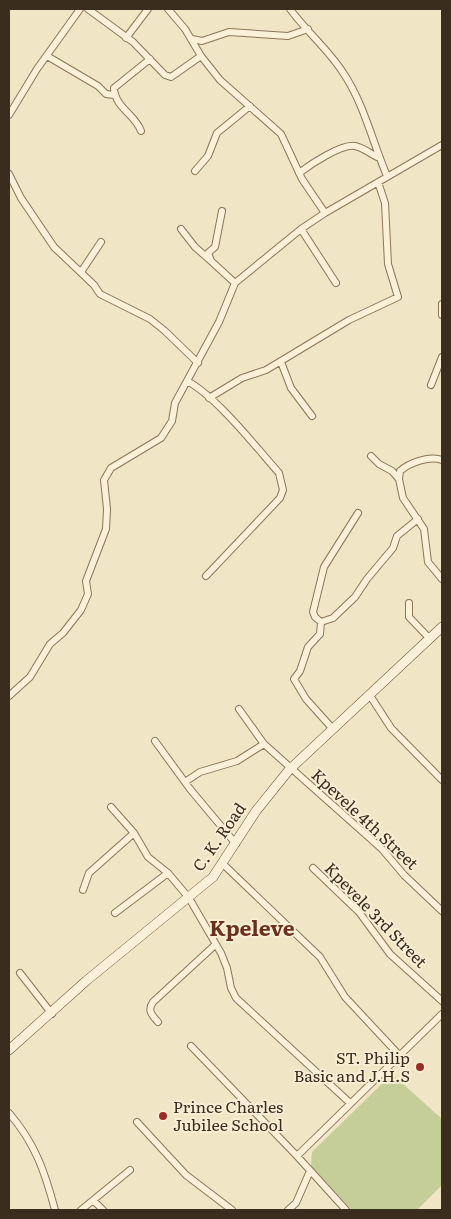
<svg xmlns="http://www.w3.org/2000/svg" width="451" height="1219" viewBox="0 0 451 1219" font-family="Literata,serif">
<rect width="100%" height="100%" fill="#f0e5c4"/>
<path fill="#c5ce98" d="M 392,1074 L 442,1119 L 442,1185 L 417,1210 L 352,1210 L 311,1166 L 312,1152 Z"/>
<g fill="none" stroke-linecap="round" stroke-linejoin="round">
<g stroke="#8b765a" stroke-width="8">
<path id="street" d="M 88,9 L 133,42 L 165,75 L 171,77 L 201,56
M 168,9 L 185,29 L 201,56 L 220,80 L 281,134 L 302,179 L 325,213
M 290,9 C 306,31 327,48 342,71 C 364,103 372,141 387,176
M 126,38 L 148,9
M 192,39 L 202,41 L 229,32 L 288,36 L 308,29
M 47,56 L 98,86 L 106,94 L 114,95
M 9,115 L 37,69 L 80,9
M 141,131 C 135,114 115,108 114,88 L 150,59
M 195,171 L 208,156 L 217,133 L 250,106
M 299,173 C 311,164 341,144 355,146 C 365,148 371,155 380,158
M 9,174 L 21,198 L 54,247 L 94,285 L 100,294 L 150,319 L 165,331 L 198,363
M 222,211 L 215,247 L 208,253 L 211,261 L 235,283
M 181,229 L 195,247 L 211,261
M 301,229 L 336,283
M 81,272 L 101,242
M 442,304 L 442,315
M 281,362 L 291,388 L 312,416
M 187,381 C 216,396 256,447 279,473 L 283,490 L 280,498 L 206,576
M 431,385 L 442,357
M 209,398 L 242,378 L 266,370 L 349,320 L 398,297 L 388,264 L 385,203 L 378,182
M 371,456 L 379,464 L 392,471 L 399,479 L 403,498 L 424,529 L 428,562 L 442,579
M 399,479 L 400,471 C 409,463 430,455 442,460
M 409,603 L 409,617 L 430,639
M 321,622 L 315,617 L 313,612 L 324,567 L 358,513
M 369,694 L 391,728 L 442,780
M 9,696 L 30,677 L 50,644 L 63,633 L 81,610 L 88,594 L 86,581 L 106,529 L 107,509 L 104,480 L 111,468 L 161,438 L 172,421 L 175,403 L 219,322 L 235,283 L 301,229 L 325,213 L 442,145
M 239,709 L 264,744
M 332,728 L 306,699 L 294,679 L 300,671 L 308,647 L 320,634 L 321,622 L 333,618 L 355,597 L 367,579 L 393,548 L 397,536 L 418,519
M 155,741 L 190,789 L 236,844
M 185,782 L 200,772 L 237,761 L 264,744 L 382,849 L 404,875 L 442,911
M 111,807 L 134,833 L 148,857 L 168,873 L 189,898 L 221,953 L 227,968 L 231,988 L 236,998 L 350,1103
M 223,864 L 320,957 L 345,997 L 400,1056
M 313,868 L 359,912 L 390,954 L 442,1001
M 83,890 L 89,873 L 134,833
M 115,913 L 168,873
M 20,973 L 52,1014
M 158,1022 C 152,1015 147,1011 153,1002 L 215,945
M 191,1046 L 297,1156 L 346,1210
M 9,1113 C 35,1143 45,1172 55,1210
M 137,1122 L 186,1175 L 232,1210
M 297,1156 L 442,1014
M 94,1201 L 103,1210
M 81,1210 L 130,1170
M 288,1210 L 296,1203 L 310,1171"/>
</g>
<g stroke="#6d573d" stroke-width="10">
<path id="secondary" d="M 9,1050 L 86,981 L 213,877 L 256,811 L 289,770 L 442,627"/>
</g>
<use href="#street" stroke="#faf1d8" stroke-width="6"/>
<use href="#secondary" stroke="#faf1d8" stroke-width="9"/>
</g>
<g fill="#9c2c28" stroke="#f7eed4" stroke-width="2">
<circle cx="420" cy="1067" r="5"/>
<circle cx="163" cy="1116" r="5"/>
</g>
<g text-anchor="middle" stroke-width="4" stroke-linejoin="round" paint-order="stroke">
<g font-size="16" fill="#3b2d1e" stroke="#f7eed4">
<text transform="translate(365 819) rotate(43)" y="6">Kpevele 4th Street</text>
<text transform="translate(219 837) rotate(-55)" y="6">C. K. Road</text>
<text transform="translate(376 915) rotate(46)" y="6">Kpevele 3rd Street</text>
</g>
<g font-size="16" fill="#3b2d1e" stroke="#f7eed4" text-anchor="end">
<text x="410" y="1064">ST. Philip<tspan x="410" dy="18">Basic and J.H.S</tspan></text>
<text x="173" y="1113" text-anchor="start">Prince Charles<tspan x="173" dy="18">Jubilee School</tspan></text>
</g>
<g font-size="21" font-weight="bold" fill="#69301c" stroke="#f7eed4">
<text x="252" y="936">Kpeleve</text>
</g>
</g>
<rect width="451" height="1219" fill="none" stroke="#3b2d1e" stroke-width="20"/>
</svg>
